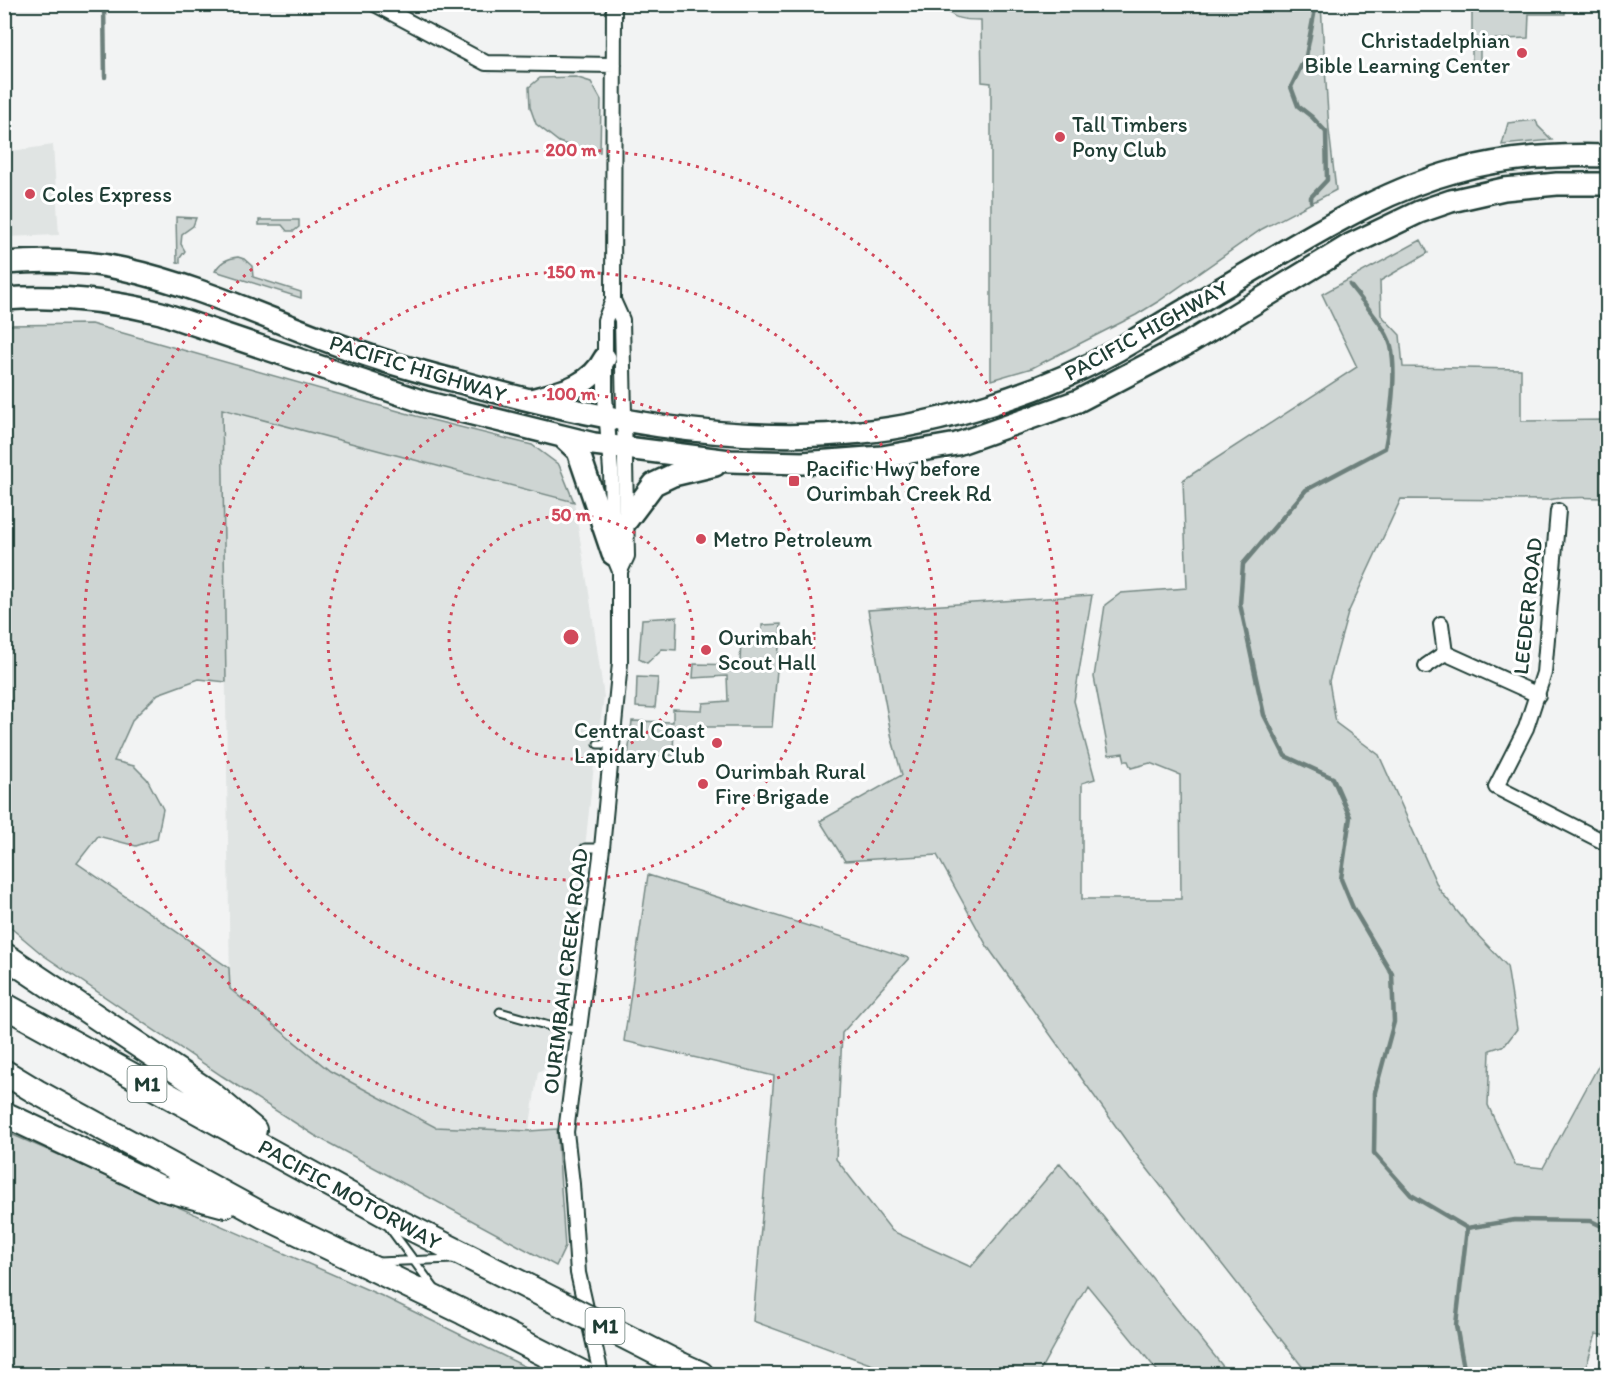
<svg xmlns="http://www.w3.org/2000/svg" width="1612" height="1379" viewBox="0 0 1612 1379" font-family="Itim,sans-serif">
<rect width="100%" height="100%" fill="#f2f3f3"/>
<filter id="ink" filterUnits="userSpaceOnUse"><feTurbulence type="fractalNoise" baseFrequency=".0167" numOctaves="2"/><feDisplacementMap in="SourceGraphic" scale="12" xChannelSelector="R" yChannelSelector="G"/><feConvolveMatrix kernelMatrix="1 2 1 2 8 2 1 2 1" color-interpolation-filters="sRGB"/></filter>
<g filter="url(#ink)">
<path fill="#e0e4e3" d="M 53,145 L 59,235 L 5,237 L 5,152 Z
M 222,409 L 574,502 L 590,599 L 604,697 L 594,765 L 562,1059 L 538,1072 L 529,1131 L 435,1127 L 330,1071 L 230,989 Z"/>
<path fill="#ced5d3" stroke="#768984" stroke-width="1.5" d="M 943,5 L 1321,5 L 1329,130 L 1336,190 L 1262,229 L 1159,301 L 1136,315 L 1032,368 L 991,380 L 991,83 L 982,82 L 981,20 C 965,20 951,20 943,5 Z
M 1472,5 L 1565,5 L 1565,14 L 1529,14 L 1528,38 L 1480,40 L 1480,67 L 1472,67 Z
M 575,77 L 591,82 L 601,100 L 600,152 L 590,153 L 559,142 L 536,124 L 530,107 L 529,87 L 540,78 Z
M 1536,120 L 1538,126 L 1552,140 L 1502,145 L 1508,123 Z
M 176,217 L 196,218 L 193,226 L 182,234 L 181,244 L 185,251 L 180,258 L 180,263 L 177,262 Z
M 259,220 L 299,220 L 299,227 L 294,231 L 287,231 L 282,225 L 259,225 Z
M 1421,240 L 1428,253 L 1380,281 L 1381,315 L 1400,335 L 1403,367 L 1521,369 L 1521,421 L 1607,420 L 1607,498 C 1588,498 1568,496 1549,500 L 1401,499 L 1348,613 L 1329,681 L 1336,723 L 1379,755 L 1439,889 L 1470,927 L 1507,966 L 1517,1029 L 1505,1045 L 1490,1050 L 1488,1105 L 1515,1165 L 1543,1168 L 1607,1050 L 1607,1336 L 1596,1334 L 1584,1374 L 1308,1374 L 1135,1153 L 987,946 L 937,855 L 845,861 L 820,821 L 902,775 L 892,739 L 868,610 L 1092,595 L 1074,701 L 1095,779 L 1082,783 L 1082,899 L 1181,899 L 1180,775 L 1150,763 L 1131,768 L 1128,761 L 1125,761 L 1123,753 L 1109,755 L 1094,677 L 1105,605 L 1121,593 L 1187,588 L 1183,480 L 1357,367 L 1322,294 Z
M 238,257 L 244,259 L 252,266 L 253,277 L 301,292 L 301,298 L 215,271 C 220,262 227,258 238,257 Z
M 91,324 L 416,416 L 532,445 L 559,465 L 574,502 L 222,409 L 226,682 L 199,679 L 158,694 L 133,719 L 114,761 L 134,766 L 147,779 L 163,809 L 157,839 L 136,846 L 98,836 L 77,863 L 229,968 L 230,989 L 330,1071 L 435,1127 L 529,1131 L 557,1129 L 565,1247 L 556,1266 L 314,1135 L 222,1076 L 43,955 L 5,923 L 5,325 Z
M 677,617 L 676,650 L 662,649 L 647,663 L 639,659 L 642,619 Z
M 781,624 L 772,727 L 674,727 L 673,755 L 628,756 L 632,721 L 673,722 L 673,709 L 702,710 L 703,703 L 728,701 L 727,676 L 693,678 L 694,664 L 740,665 L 741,636 L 762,636 L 762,625 Z
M 637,677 L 658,678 L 655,708 L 636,707 Z
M 648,875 L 909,958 L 842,1033 L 836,1159 L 892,1231 L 971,1267 L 1060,1163 L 1229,1374 L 1160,1374 L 1087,1285 L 1038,1374 L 897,1374 L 753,1321 L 774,1076 L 624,1041 Z
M 4,1131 L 382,1296 L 540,1374 L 5,1374 Z"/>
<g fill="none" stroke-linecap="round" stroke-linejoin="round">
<path stroke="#6d807b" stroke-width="4.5" d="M 104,4 L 105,77
M 1311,201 L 1311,197 L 1327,180 L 1326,132 L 1312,117 L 1298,106 L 1291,87 L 1306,56 L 1316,4
M 1350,285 C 1362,301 1386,327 1391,346 C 1397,373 1390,421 1385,448 L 1306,490 L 1243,564 L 1240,604 L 1264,715 L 1285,756 L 1333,778 L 1350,817 L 1341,879 L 1353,908 L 1392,974 L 1394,1022 L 1375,1092 L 1374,1153 L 1411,1195 L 1467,1228 L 1515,1220 L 1591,1221 L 1608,1229
M 1465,1374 L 1456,1325 L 1467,1228"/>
<g stroke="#1f3d34" stroke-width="11">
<path id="service" d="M 598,744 L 612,744
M 585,848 L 602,848
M 500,1012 L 549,1026 L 578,1029
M 389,1227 L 434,1288
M 378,1262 L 453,1259"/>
</g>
<g stroke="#1f3d34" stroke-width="18">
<path id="minor" d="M 375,4 L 486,63 L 614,65
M 613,300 L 622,320 L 627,556 L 620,571
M 1558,511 L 1544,673 L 1526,728 L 1496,787 L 1608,844
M 1445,653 L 1538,695
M 1426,666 L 1445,653 L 1441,624
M 601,1374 L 578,1273 L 572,1184 L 566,1132 L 602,848 L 620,663 L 620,571 L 613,554 L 611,471 L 605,397 L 605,320 L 613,300 L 614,4"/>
</g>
<g stroke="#1f3d34" stroke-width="26">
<path id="primary" d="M 4,263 C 44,260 84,260 123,269 C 211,288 293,332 379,359 C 406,368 433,375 460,382 C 590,418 727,446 862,432 C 942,424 1042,392 1112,353 C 1129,344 1146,333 1163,323 C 1202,300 1241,277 1280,254 C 1336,221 1393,188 1456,171 C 1506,157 1556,154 1608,156
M 4,299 C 58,295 109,300 161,313 L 424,402 L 594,444 L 730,461 L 802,463 L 882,457 L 957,444 L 1078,401 L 1187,344 L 1350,245 L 1419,212 L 1451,201 L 1504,189 L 1557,184 L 1608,184
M 531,400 C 561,392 590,387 605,358
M 563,437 L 578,451 L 613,554
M 627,520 L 654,484 L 673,475 L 715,465"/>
</g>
<g stroke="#1f3d34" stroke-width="28">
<path id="motorway" d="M 4,955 L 210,1093 L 254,1130
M 4,1005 L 397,1221 L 530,1288
M 4,1072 L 37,1092 L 264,1216 L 463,1312 L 584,1374
M 4,1114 L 161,1188 L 225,1205
M 681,1365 L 701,1374"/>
</g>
<use href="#service" stroke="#fff" stroke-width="7"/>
<use href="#minor" stroke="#fff" stroke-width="14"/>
<use href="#primary" stroke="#fff" stroke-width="21"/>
<use href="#motorway" stroke="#fff" stroke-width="24"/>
<g stroke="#1f3d34" stroke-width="28" stroke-linecap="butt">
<path id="motorway-bridge" d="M 530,1288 L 681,1365"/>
</g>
<use href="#motorway-bridge" stroke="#fff" stroke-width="24"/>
</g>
</g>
<g fill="none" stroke="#d1495b" stroke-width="3" stroke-dasharray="3 6">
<circle cx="571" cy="637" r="122"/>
<circle cx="571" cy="637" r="243"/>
<circle cx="571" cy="637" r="365"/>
<circle cx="571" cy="637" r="487"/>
</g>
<g fill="#d1495b" stroke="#fff" stroke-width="2">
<circle cx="1522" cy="53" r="6"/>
<circle cx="1060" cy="137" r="6"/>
<circle cx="30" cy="194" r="6"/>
<rect x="788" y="475" width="12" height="12" rx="3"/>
<circle cx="701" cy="539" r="6"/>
<circle cx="706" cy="650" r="6"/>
<circle cx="717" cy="743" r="6"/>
<circle cx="703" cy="784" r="6"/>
</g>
<g text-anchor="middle" stroke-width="6" stroke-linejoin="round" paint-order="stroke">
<g fill="#fff" stroke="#627771" stroke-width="1.5">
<rect x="127.5" y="1066" width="39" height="36" rx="4.5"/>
<rect x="585.5" y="1308" width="39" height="36" rx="4.5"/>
</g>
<g font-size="21" font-weight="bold" fill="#1f3d34">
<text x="147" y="1091">M1</text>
<text x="605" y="1333">M1</text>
</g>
<g font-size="22" fill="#1f3d34" stroke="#fff" text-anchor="start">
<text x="1510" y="48" text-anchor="end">Christadelphian<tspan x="1510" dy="25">Bible Learning Center</tspan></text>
<text x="1072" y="132">Tall Timbers<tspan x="1072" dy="25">Pony Club</tspan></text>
<text x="42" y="202">Coles Express</text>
<text x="806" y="476">Pacific Hwy before<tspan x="806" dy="25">Ourimbah Creek Rd</tspan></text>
<text x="713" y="547">Metro Petroleum</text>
<text x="718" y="645">Ourimbah<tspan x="718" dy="25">Scout Hall</tspan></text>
<text x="705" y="738" text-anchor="end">Central Coast<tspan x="705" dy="25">Lapidary Club</tspan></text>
<text x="715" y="779">Ourimbah Rural<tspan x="715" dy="25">Fire Brigade</tspan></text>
</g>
<g font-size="22" fill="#1f3d34" stroke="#fff">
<text transform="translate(1146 330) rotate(-29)" y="8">PACIFIC HIGHWAY</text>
<text transform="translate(418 368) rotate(17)" y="8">PACIFIC HIGHWAY</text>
<text transform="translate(1527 606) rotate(-84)" y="8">LEEDER ROAD</text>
<text transform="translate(565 971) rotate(-83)" y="8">OURIMBAH CREEK ROAD</text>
<text transform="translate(350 1194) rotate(29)" y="8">PACIFIC MOTORWAY</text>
</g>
</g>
<circle cx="571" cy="637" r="9" fill="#d1495b" stroke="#fff" stroke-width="3"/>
<g font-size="18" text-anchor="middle" font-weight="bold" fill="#d1495b" stroke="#fff" stroke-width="6" stroke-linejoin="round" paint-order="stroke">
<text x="571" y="156">200 m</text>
<text x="571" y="278">150 m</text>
<text x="571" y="400">100 m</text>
<text x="571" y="521">50 m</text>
</g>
<rect width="1612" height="1379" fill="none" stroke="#fff" stroke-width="24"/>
<rect x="12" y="12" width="1588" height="1355" fill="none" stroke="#1f3d34" stroke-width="2" filter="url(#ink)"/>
</svg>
